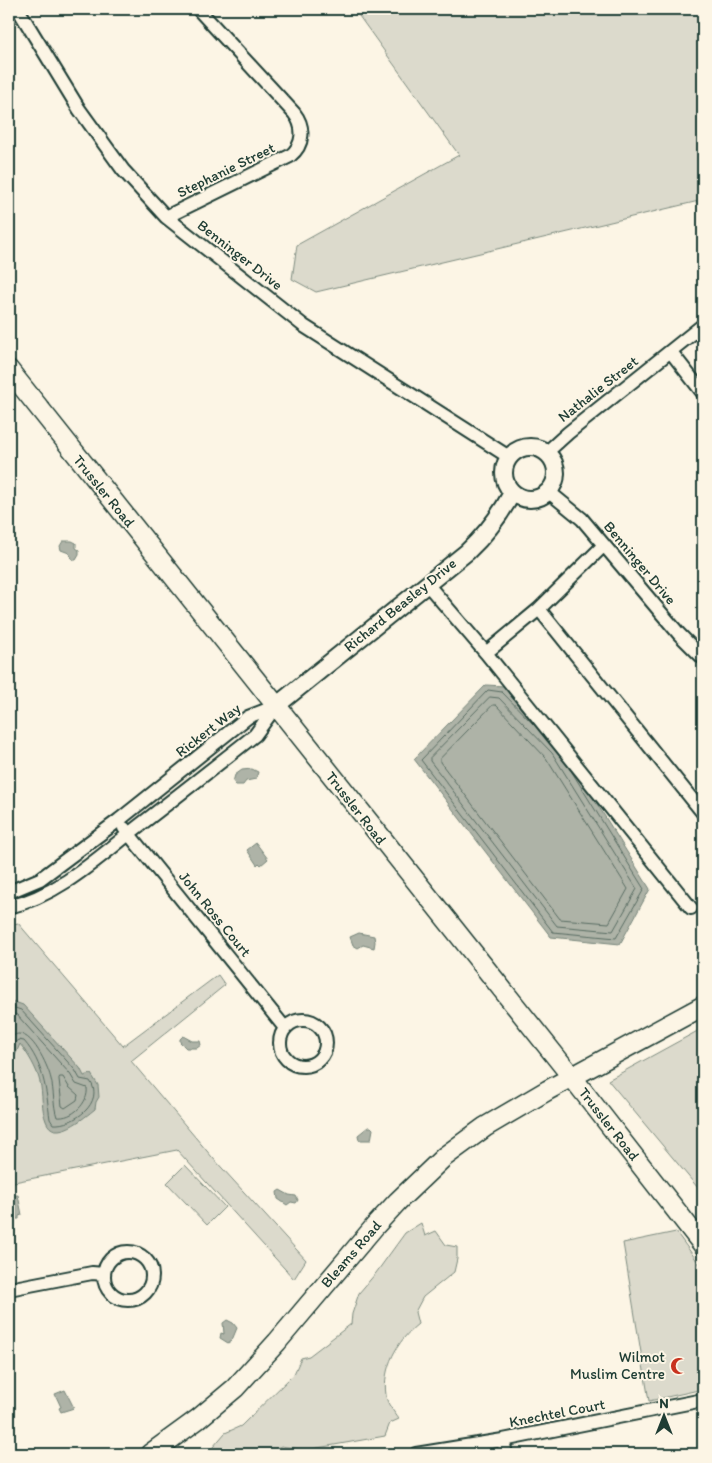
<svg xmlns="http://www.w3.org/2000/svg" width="712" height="1463" viewBox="0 0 712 1463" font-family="Itim,sans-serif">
<rect width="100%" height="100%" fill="#fcf5e5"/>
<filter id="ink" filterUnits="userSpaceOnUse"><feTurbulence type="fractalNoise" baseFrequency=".02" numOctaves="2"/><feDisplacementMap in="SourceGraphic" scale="10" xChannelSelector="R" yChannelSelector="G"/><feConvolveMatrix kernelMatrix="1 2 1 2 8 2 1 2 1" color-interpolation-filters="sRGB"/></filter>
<g filter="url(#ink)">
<path fill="#dcdacc" stroke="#7e8c80" d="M 354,9 L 703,9 L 703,200 L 316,292 L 292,279 L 297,245 L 459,155 Z
M 18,923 L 123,1046 L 218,975 L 225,985 L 131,1061 L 212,1157 L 306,1260 L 294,1279 L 177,1150 L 9,1183 L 9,925 Z
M 703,1028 L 703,1194 L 608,1080 Z
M 185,1165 L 225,1207 L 207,1225 L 167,1183 Z
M 421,1223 L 425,1236 L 436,1231 L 446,1245 L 457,1247 L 457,1259 L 454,1272 L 423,1297 L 415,1312 L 418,1324 C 397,1341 382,1368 386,1395 C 386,1403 395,1413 399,1419 L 390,1423 L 385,1436 L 306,1450 L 281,1446 L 266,1454 L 207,1454 L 225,1433 L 241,1426 L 294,1374 L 301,1358 L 309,1356 L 351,1324 L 352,1314 L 359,1293 L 376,1273 L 405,1233 Z
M 676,1232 L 703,1269 L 703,1389 L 649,1401 L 623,1243 Z"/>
<path fill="#aeb3a7" stroke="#758479" d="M 63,541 L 72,541 L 76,543 L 76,548 L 79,550 L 79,555 L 76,560 L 73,560 L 69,553 L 61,550 L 60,546 Z
M 486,685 L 504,686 L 561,746 L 650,889 L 620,944 L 551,937 L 414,759 Z
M 252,769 L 258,772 L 256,779 L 246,781 L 243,785 L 236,785 L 233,782 L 235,775 L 242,770 Z
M 256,843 L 268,859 L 261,865 L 259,863 L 257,865 L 247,850 Z
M 359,933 L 374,936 L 375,942 L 374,948 L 363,945 L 358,948 L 353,945 L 350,937 Z
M 9,1000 L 23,1005 L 80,1068 L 84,1076 L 91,1074 L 98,1085 L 99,1097 L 96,1102 L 95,1109 C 85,1117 54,1144 46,1121 C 41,1109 43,1094 40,1082 C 37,1069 28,1054 20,1044 L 13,1060 L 11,1078 L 9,1080 Z
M 183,1036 L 192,1041 L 200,1041 L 201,1045 L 197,1048 L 186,1048 L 180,1042 L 180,1039 Z
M 368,1127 L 371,1127 L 373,1129 L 371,1140 L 359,1140 L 358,1135 Z
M 280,1190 L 289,1195 L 296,1196 L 298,1200 L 296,1203 L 291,1202 L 287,1205 L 278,1199 L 277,1192 Z
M 18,1195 L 22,1215 L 19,1216 L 19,1219 L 15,1219 L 15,1217 L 10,1218 L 9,1196 Z
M 227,1320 L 233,1323 L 237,1328 L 232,1340 L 228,1343 L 220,1338 L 221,1333 L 224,1334 L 223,1323 Z
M 65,1390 L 74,1408 L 61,1412 L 59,1408 L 61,1407 L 55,1394 Z"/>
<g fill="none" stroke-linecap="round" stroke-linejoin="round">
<path stroke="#586c62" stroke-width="1" d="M 490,697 L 499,698 L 552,753 L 637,889 L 613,931 L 557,926 L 430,761 L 430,758 Z
M 493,705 L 496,705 L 546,758 L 628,889 L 609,923 L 560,919 L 440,762 L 440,759 Z
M 535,726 L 502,692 L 488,690 L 421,760 L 553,932 L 616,938 L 644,889 L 570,769
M 9,1006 L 21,1010 L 75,1070 L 80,1079 L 90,1081 C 105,1102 74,1126 53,1124 L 50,1119 C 46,1090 44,1064 24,1041 L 18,1040 L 14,1043 L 9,1057
M 9,1012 L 17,1015 L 70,1074 L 76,1084 L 87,1088 C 89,1103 72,1119 57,1117 C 53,1105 54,1091 51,1079 C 48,1065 26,1017 9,1040
M 60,1077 L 63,1077 L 69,1087 L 78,1095 L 77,1100 L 65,1108 L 62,1106 L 59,1079 Z"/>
<g stroke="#1f3d34" stroke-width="16">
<path id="minor" d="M 18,9 L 79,109 L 123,170 L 166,217 L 304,326 L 509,457
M 166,217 L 290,156 C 304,145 305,127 294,113 L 198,9
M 671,352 L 703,393
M 547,452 L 568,433 L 703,325
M 549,492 L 582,519 L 679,634 L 703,658
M 604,545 L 539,609 L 703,813
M 427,584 L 486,653 L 539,609
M 486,653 L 691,908
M 124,828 L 285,1028
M 9,892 L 40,879 L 119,820 L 248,717 L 276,706
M 9,907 C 60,895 100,856 140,825 C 179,795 217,765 255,735 L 276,706
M280 1043a23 23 0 1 1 46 0a23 23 0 1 1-46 0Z
M104 1276a24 24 0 1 1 48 0a24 24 0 1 1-48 0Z
M 9,1289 L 92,1273 L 104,1274
M 503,1440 L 506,1454
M 416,1454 L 503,1440 L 703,1400"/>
</g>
<g stroke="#1f3d34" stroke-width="20">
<path id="tertiary" d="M504 473a26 26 0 1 1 52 0a26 26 0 1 1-52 0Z
M 276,706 L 467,552 C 486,534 500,516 512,493"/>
</g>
<g stroke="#1f3d34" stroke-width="22">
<path id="secondary" d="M 9,370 L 572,1077 L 703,1245
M 150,1454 L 198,1419 L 235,1388 L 277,1342 L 375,1226 L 398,1201 L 444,1157 L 485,1127 L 548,1090 L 703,1006"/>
</g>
<use href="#minor" stroke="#fcf5e5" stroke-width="12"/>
<use href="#tertiary" stroke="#fcf5e5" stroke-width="16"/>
<use href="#secondary" stroke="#fcf5e5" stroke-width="19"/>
</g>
</g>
<defs>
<g id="mosque-bare" transform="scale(1.35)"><path d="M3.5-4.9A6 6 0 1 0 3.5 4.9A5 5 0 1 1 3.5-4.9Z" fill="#c8321e" stroke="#fcf5e5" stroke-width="2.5" paint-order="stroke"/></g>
</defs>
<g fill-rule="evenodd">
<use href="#mosque-bare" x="679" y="1366"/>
</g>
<g text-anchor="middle" stroke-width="4" stroke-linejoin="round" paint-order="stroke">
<g font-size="15" fill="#1f3d34" stroke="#fcf5e5">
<text transform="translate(226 170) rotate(-26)" y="5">Stephanie Street</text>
<text transform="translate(240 255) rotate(38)" y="5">Benninger Drive</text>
<text transform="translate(598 389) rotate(-38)" y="5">Nathalie Street</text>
<text transform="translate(104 491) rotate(51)" y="5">Trussler Road</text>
<text transform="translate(640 563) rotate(50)" y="5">Benninger Drive</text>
<text transform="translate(400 605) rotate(-39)" y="5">Richard Beasley Drive</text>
<text transform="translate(208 730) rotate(-38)" y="5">Rickert Way</text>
<text transform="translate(356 808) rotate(52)" y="5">Trussler Road</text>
<text transform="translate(215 914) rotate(51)" y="5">John Ross Court</text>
<text transform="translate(609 1124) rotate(52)" y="5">Trussler Road</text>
<text transform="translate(351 1254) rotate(-49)" y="5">Bleams Road</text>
<text transform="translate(557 1413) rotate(-11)" y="5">Knechtel Court</text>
</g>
<g font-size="15" fill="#1f3d34" stroke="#fcf5e5" text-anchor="end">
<text x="665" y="1362">Wilmot<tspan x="665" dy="17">Muslim Centre</tspan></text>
</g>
</g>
<rect width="712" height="1463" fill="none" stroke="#fcf5e5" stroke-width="30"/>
<rect x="15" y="15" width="682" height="1433" fill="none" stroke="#1f3d34" stroke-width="2" filter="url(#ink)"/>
<g transform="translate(664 1416)" stroke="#fcf5e5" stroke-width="4" paint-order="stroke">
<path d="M0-4L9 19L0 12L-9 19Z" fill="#1f3d34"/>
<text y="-8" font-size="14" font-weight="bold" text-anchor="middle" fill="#1f3d34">N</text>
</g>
</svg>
